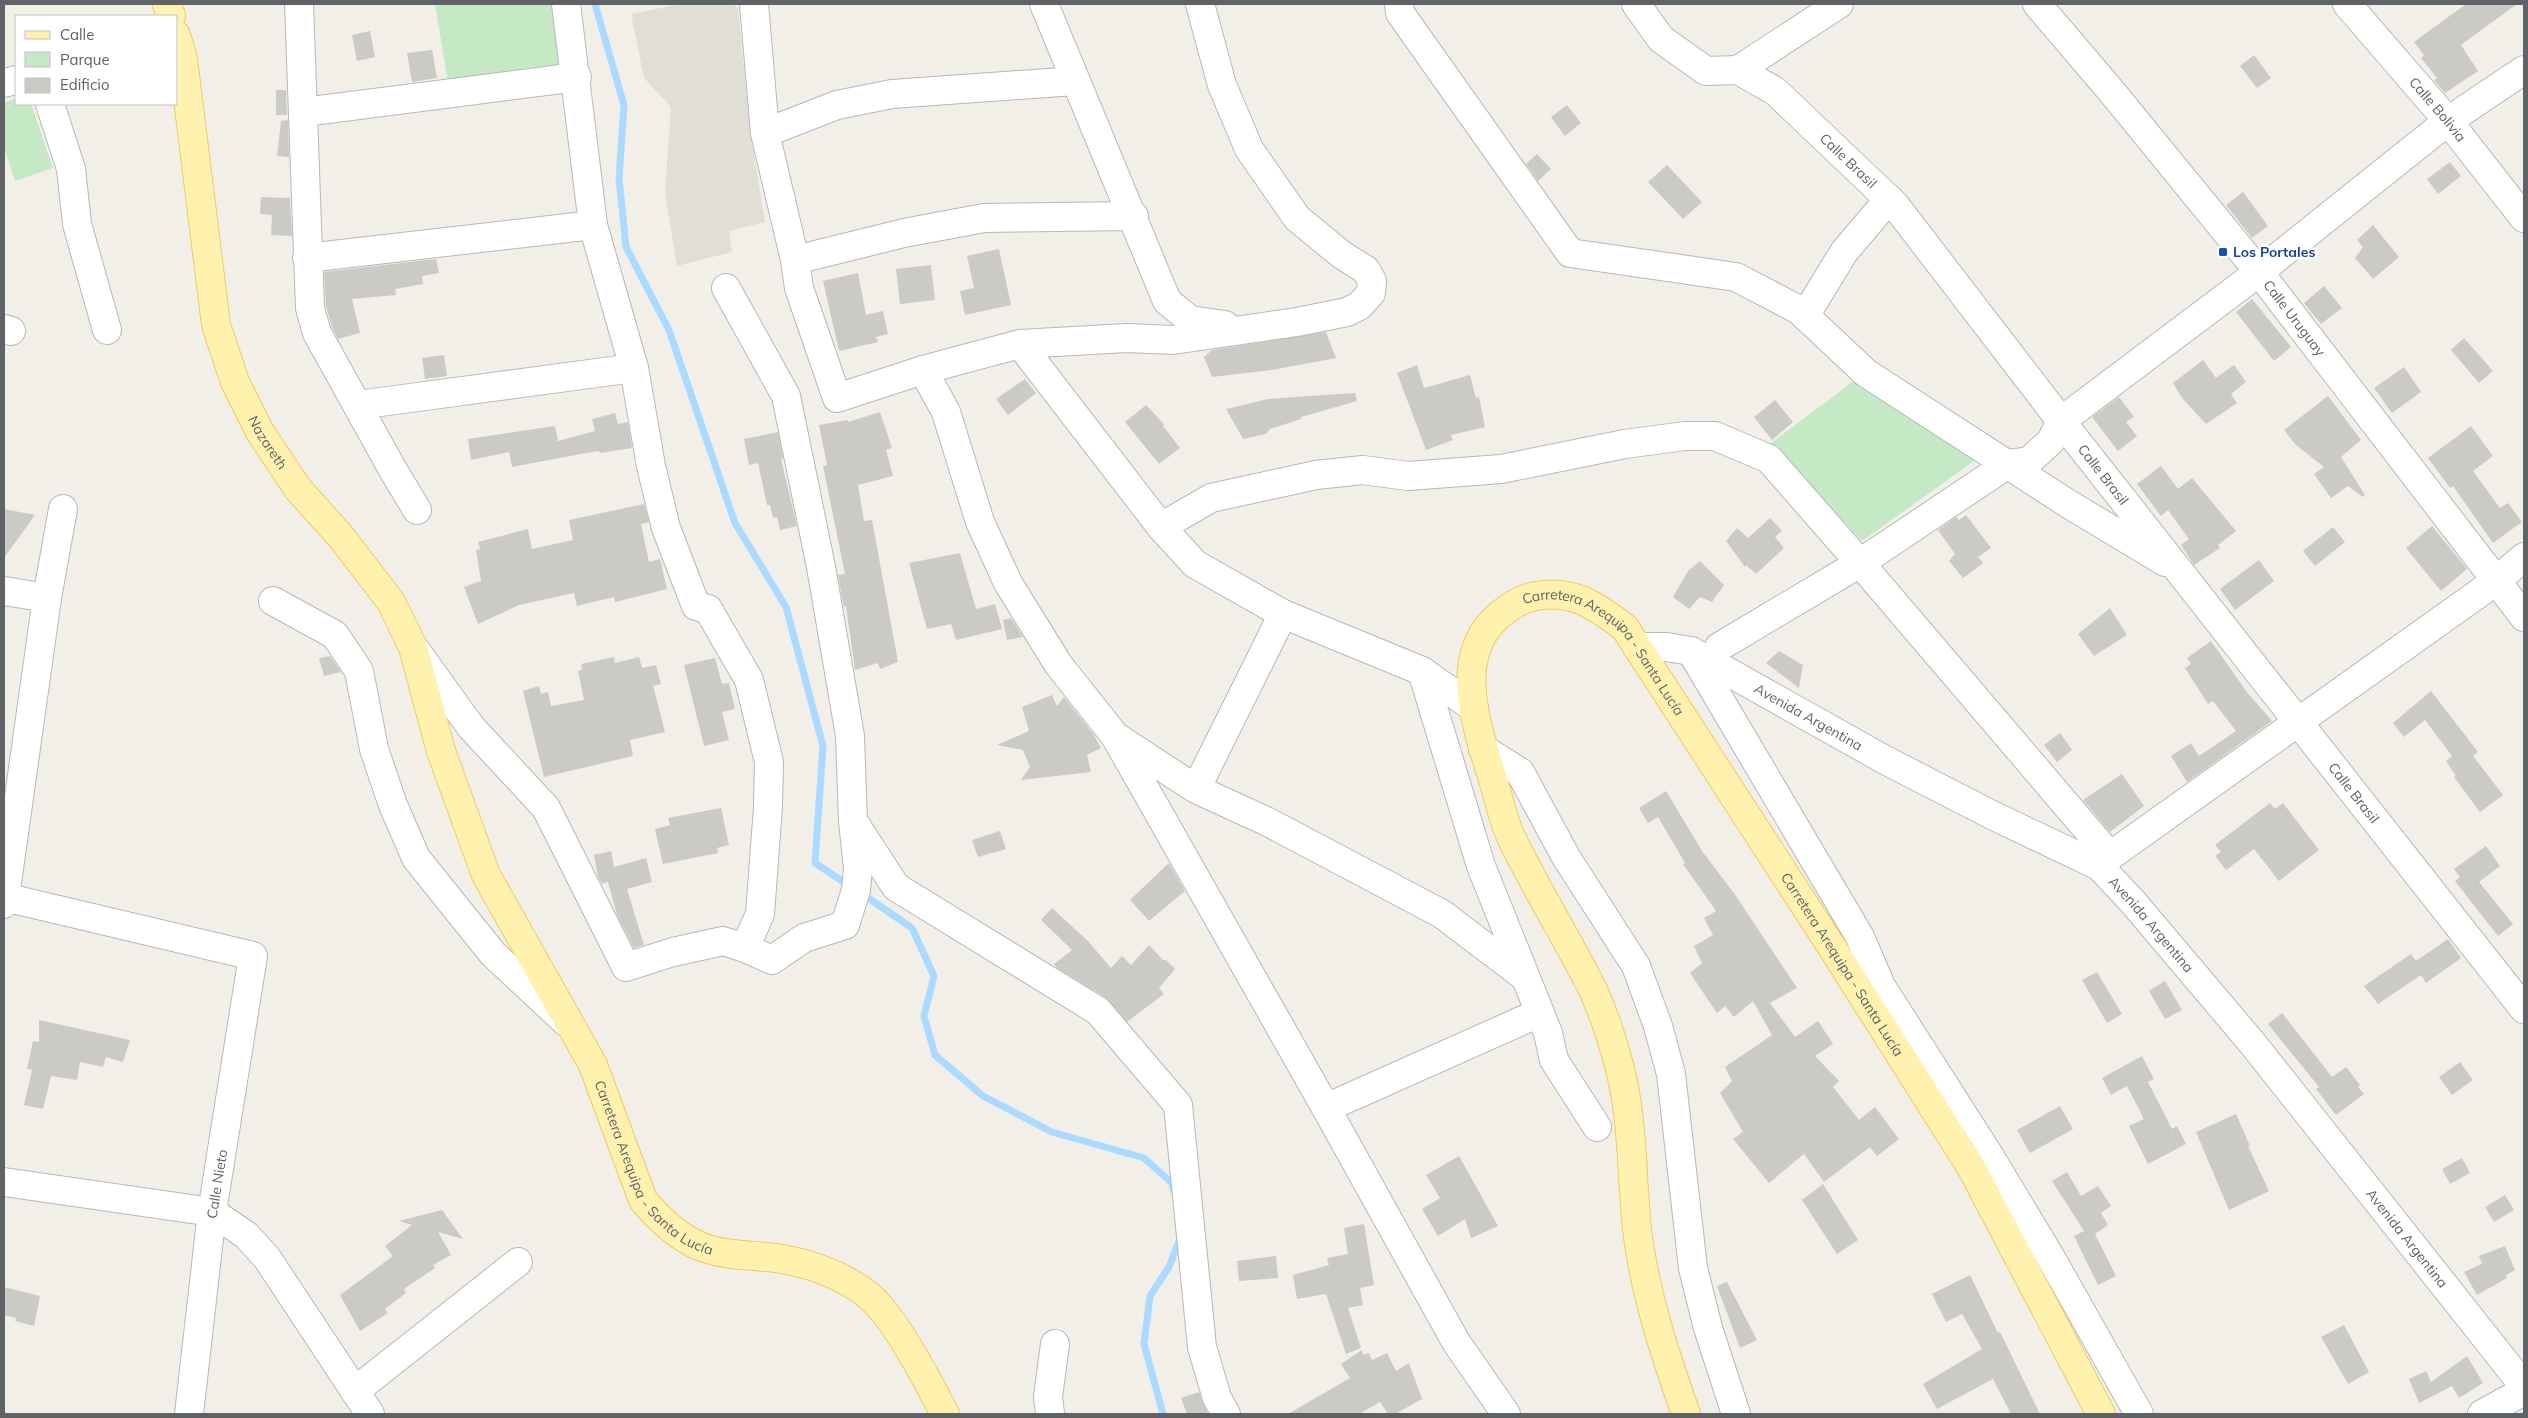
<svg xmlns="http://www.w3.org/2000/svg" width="2528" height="1418" viewBox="0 0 2528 1418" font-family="Mulish,sans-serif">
<rect width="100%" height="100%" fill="#f1efe8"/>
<path fill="#e1ded6" d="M 681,4 L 732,4 L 738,8 L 751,138 L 765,222 L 729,231 L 732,252 L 677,266 L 665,193 L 671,107 L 644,78 L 631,14 Z"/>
<path fill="#c5e8c5" d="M 435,4 L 556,4 L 564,66 L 448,82 Z
M 16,98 L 16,104 L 31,104 L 53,168 L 15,181 L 4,147 L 4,103 Z
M 1854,381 L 1977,459 L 1862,541 L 1771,443 Z"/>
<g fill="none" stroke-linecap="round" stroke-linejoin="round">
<path stroke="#aadaff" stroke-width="7" d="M 595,4 L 624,105 L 619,178 L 626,247 L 669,330 L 735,523 L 786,607 L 823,746 L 815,863 L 850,886
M 861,893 L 912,928 L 934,976 L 924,1016 L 935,1055 L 983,1096 L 1052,1132 L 1144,1158 L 1172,1183 L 1174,1192
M 1163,1414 L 1144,1344 L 1150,1296 L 1169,1267 L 1181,1236"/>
</g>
<path fill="#cccac5" d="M 2466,4 L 2517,4 L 2461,45 L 2478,71 L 2445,93 L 2434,80 L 2437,78 L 2421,58 L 2424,55 L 2414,42 Z
M 370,31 L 375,57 L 357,61 L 352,35 Z
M 432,50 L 437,78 L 412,82 L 407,53 Z
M 2254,55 L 2271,78 L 2257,88 L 2240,66 Z
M 276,90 L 286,90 L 287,115 L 276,115 Z
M 1567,105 L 1581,123 L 1565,136 L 1551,117 Z
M 288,120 L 289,157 L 277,156 L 281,121 Z
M 1537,154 L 1551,169 L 1538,181 L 1526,164 Z
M 2450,162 L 2461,176 L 2438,194 L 2427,179 Z
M 1667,165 L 1702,202 L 1683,219 L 1648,182 Z
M 2243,192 L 2268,226 L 2252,238 L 2226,205 Z
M 261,197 L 290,198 L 292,236 L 271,235 L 272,215 L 260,214 Z
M 2373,225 L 2399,257 L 2373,279 L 2355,258 L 2363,247 L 2357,240 Z
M 999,249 L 1011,305 L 965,315 L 960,291 L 974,288 L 967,256 Z
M 436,259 L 439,273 L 422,276 L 423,284 L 395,289 L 396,295 L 352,299 L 360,333 L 338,339 L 332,327 L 326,306 L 324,272 Z
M 931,265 L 935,300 L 900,304 L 896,269 Z
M 858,273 L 866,315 L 883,311 L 888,334 L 876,337 L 878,342 L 839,351 L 823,281 Z
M 2324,286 L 2342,308 L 2321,324 L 2304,303 Z
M 2252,299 L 2291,347 L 2274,361 L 2236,312 Z
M 1326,332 L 1336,358 L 1272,370 L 1212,377 L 1204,357 L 1212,350 Z
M 2464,338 L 2493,371 L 2479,383 L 2451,350 Z
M 444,355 L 447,376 L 425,379 L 422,358 Z
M 2203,360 L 2216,378 L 2234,365 L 2246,382 L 2231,394 L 2237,403 L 2206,424 L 2182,398 L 2173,383 Z
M 1417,365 L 1424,388 L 1470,375 L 1476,398 L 1479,397 L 1485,427 L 1451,435 L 1453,440 L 1426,450 L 1397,373 Z
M 2404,367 L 2421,392 L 2392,413 L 2374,388 Z
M 1025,379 L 1036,393 L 1008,415 L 996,399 Z
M 1355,393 L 1357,401 L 1301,417 L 1301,419 L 1270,429 L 1266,434 L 1243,439 L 1226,409 L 1268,399 Z
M 2328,396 L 2361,440 L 2341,457 L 2365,495 L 2363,497 L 2348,486 L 2331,498 L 2314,474 L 2324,467 L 2296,445 L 2284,430 Z
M 2119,397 L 2134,417 L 2126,422 L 2137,436 L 2118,451 L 2092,417 Z
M 1775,400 L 1793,422 L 1772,440 L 1754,417 Z
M 1146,405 L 1164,424 L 1163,426 L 1180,448 L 1159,464 L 1125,422 Z
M 880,412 L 892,448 L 886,450 L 893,476 L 858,485 L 864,521 L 872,520 L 898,662 L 880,669 L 878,663 L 855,670 L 846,606 L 844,607 L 838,575 L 845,574 L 823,466 L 827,465 L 819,425 L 848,420 L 848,422 Z
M 615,413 L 618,424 L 628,422 L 632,448 L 600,453 L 599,451 L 586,453 L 512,467 L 509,452 L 471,460 L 468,439 L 555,426 L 558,441 L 595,431 L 592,419 Z
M 2471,426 L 2493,456 L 2473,471 L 2500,508 L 2508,503 L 2522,522 L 2493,543 L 2453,486 L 2450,488 L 2428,458 Z
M 778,432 L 783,458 L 781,459 L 797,526 L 780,530 L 777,517 L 773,518 L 770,505 L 767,505 L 758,463 L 749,465 L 744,439 Z
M 2161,466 L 2178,489 L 2192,478 L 2236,531 L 2218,545 L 2220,548 L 2194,565 L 2181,545 L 2189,539 L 2168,510 L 2161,516 L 2137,484 Z
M 644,504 L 649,522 L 641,524 L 649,562 L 660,559 L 667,589 L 615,602 L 614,597 L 577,606 L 574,593 L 519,605 L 478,624 L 464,587 L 481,581 L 476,550 L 480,549 L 478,542 L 528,529 L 532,549 L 573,540 L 569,520 Z
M 4,509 L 35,515 L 4,558 Z
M 1966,515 L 1991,548 L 1978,557 L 1983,563 L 1963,578 L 1949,561 L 1955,554 L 1938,530 L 1956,517 L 1959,520 Z
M 1770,518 L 1782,531 L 1775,537 L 1784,548 L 1756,574 L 1746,565 L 1745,567 L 1726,541 L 1737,528 L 1748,538 Z
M 2432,526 L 2467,569 L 2441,591 L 2406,548 Z
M 2333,527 L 2345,542 L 2315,566 L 2303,551 Z
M 960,553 L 976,609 L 995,604 L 1002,629 L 956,640 L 951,624 L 927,629 L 909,563 Z
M 2259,560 L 2274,581 L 2235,610 L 2220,589 Z
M 1700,561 L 1724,585 L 1712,602 L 1700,597 L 1689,609 L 1673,597 L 1688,571 Z
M 2110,608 L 2127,635 L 2094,656 L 2078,634 Z
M 1011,618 L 1023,637 L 1007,640 L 1003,620 Z
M 2211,641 L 2246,691 L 2272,721 L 2187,782 L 2171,756 L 2191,743 L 2199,756 L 2236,731 L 2213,701 L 2208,704 L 2185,668 L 2191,664 L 2187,658 Z
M 1779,651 L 1803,665 L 1799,688 L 1766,663 Z
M 330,656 L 341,672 L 324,676 L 319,658 Z
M 614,657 L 615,663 L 639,657 L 642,668 L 656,665 L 661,684 L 653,686 L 665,732 L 630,740 L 633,756 L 544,777 L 523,691 L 539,686 L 541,694 L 548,692 L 551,706 L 584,700 L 578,671 L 582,670 L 581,664 Z
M 715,658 L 722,684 L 729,683 L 735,709 L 722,712 L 729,740 L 704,746 L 684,665 Z
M 2431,691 L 2478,752 L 2473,756 L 2503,795 L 2480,812 L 2454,777 L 2456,776 L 2446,761 L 2452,756 L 2425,720 L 2404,737 L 2393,723 Z
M 1052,695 L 1057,706 L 1064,697 L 1094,735 L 1101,748 L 1087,755 L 1091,772 L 1021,780 L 1030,767 L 1023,750 L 997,745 L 1029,731 L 1022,707 Z
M 2060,733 L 2072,750 L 2057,762 L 2044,745 Z
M 2122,774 L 2144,806 L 2110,832 L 2083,800 Z
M 1666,791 L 1702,851 L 1736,896 L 1797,988 L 1770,1003 L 1795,1037 L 1818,1021 L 1833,1044 L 1815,1056 L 1839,1081 L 1833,1087 L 1859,1120 L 1875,1107 L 1899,1139 L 1877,1156 L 1870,1147 L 1824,1182 L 1804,1154 L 1769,1183 L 1733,1139 L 1743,1132 L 1720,1093 L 1732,1081 L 1725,1067 L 1772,1035 L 1753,1001 L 1734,1017 L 1725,1006 L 1717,1013 L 1690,973 L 1702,963 L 1694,946 L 1713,935 L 1704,918 L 1716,911 L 1683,864 L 1685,863 L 1658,817 L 1648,823 L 1639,808 Z
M 2270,803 L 2275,809 L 2283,803 L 2319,850 L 2279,881 L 2254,849 L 2226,870 L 2215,856 L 2221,852 L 2215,845 Z
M 721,808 L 729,845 L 717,848 L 718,853 L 663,864 L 655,829 L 670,825 L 668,818 Z
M 1000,831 L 1006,849 L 978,857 L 972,840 Z
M 2486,846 L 2500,866 L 2479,882 L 2513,924 L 2498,936 L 2455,881 L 2460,877 L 2454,869 Z
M 611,851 L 614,867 L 646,858 L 652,882 L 627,889 L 644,945 L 634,948 L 617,915 L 608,882 L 602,884 L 598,877 L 594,855 Z
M 1169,863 L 1185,891 L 1149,921 L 1130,900 Z
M 1052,908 L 1088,941 L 1111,968 L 1122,956 L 1131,965 L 1149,945 L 1163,960 L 1166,960 L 1175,969 L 1159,988 L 1164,994 L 1127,1022 L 1106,998 L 1057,968 L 1054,964 L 1072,950 L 1041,920 Z
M 2448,939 L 2461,958 L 2426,983 L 2421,975 L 2378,1004 L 2364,986 L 2411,954 L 2416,961 Z
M 2097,972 L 2122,1014 L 2107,1023 L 2082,980 Z
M 2165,981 L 2182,1010 L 2165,1019 L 2149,991 Z
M 2282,1013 L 2332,1077 L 2346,1067 L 2360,1085 L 2358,1087 L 2364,1094 L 2336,1115 L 2316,1089 L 2319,1087 L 2268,1024 Z
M 39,1020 L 130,1040 L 123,1062 L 106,1057 L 103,1067 L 80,1062 L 77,1080 L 51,1076 L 43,1109 L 24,1105 L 32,1070 L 27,1069 L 33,1041 L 39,1042 Z
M 2142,1056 L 2154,1079 L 2148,1082 L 2172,1129 L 2177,1126 L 2186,1144 L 2148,1164 L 2129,1126 L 2144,1119 L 2127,1086 L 2111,1095 L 2102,1078 Z
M 2460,1062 L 2473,1080 L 2452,1095 L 2439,1077 Z
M 2060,1106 L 2073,1129 L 2030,1153 L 2017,1130 Z
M 2236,1114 L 2250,1146 L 2248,1146 L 2269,1191 L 2229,1210 L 2196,1132 Z
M 1459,1156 L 1498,1226 L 1471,1238 L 1465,1219 L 1438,1236 L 1422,1209 L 1440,1198 L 1426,1175 Z
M 2462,1158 L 2470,1173 L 2450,1184 L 2442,1169 Z
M 2067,1172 L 2081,1196 L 2098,1186 L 2111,1206 L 2101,1213 L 2108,1225 L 2095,1234 L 2116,1276 L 2098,1285 L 2074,1236 L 2084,1231 L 2052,1181 Z
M 1823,1184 L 1858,1240 L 1837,1254 L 1802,1200 Z
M 2505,1195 L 2514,1210 L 2494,1222 L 2485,1207 Z
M 442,1210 L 463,1239 L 438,1232 L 451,1255 L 433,1265 L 435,1268 L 404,1289 L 406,1293 L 385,1309 L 388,1313 L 360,1331 L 340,1295 L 393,1256 L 385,1246 L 412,1225 L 399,1221 Z
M 1364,1224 L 1374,1285 L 1360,1288 L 1363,1305 L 1348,1308 L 1361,1348 L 1346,1354 L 1326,1294 L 1297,1299 L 1293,1275 L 1329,1265 L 1327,1258 L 1348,1254 L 1344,1228 Z
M 2505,1246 L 2515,1270 L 2506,1275 L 2507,1278 L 2477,1295 L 2464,1272 L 2482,1264 L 2479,1256 Z
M 1276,1256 L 1278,1278 L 1239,1281 L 1237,1261 Z
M 1970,1275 L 1998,1333 L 2000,1332 L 2040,1414 L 2011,1414 L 1993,1379 L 1937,1409 L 1923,1384 L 1982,1349 L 1962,1314 L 1946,1322 L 1932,1294 Z
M 1727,1282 L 1757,1340 L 1740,1348 L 1717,1286 Z
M 4,1287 L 40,1296 L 34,1326 L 15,1321 L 16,1318 L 4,1315 Z
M 2344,1325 L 2369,1372 L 2348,1384 L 2321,1337 Z
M 1362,1350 L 1363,1355 L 1369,1353 L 1372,1360 L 1387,1353 L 1396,1371 L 1409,1363 L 1422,1399 L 1395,1414 L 1388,1414 L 1380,1402 L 1359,1414 L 1288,1414 L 1350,1378 L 1341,1364 Z
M 2467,1356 L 2483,1383 L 2459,1398 L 2452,1386 L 2419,1403 L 2409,1379 L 2426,1371 L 2431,1382 Z
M 1199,1392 L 1208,1414 L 1187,1414 L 1181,1398 Z"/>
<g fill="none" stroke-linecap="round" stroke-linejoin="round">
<g stroke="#b5b8bc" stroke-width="30">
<g id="minor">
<path d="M 299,4 L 310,308 L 317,333 L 393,470 L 417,510"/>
<path d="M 566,4 L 593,225 L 634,368 L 651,466 L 666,528 L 696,606 L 708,609 L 749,680 L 769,762 L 768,807 L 760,914 L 745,948"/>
<path d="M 754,4 L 765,133 L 795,260 L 799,288 L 837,398 L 923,370 L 1020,344 L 1127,338 L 1173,340 L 1297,322 L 1347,312 L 1359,306 L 1371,293 L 1372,281 L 1366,270 L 1342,255 L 1297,218 L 1249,149 L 1222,85 L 1200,4"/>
<path d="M 1044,4 L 1167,301 L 1190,320 L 1225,325"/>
<path d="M 1399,4 L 1400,13 L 1570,253 L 1736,277 L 1799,310 L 1866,373 L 2067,503 L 2165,562"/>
<path id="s1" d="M 1636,4 L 1661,39 L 1706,71 L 1738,70 L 1775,91 L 1895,205 L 2061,421 L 2524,1009"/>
<path id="s2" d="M 2037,4 L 2112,92 L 2259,272 L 2524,617"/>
<path id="s3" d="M 2347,4 L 2448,121 L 2524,218"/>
<path d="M 1738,70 L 1839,4"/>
<path d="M 4,83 L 16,80"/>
<path d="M 50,104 L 71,169 L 77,224 L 107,330"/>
<path d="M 304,112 L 577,77"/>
<path d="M 765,133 L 837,105 L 892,94 L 1075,81"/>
<path d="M 307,258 L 593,225"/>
<path d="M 795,260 L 904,233 L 984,218 L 1134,216"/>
<path d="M 1805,316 L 1844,252 L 1889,199"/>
<path d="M 4,329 L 11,331"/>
<path d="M 1020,344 L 1161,527 L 1195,564 L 1283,614 L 1422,671 L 1474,708"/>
<path d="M 923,370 L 946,412 L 980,522 L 1008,583 L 1058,664 L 1115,736 L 1326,1108 L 1456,1342 L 1506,1414"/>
<path d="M 358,405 L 634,368"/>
<path d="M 1161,527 L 1211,498 L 1316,475 L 1363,470 L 1408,476 L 1501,469 L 1625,444 L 1685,436 L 1715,436 L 1769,459 L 1860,563 L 2110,856"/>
<path d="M 4,591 L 47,598"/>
<path d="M 273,601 L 335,635 L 359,671 L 374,749 L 393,805 L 416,858 L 493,954 L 566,1022"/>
<path id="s4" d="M 1637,647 L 1666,647 L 1691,651 L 1885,760 L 1992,815 L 2099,866 L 2132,901 L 2253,1044 L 2524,1386"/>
<path d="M 1719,647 L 1860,563 L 2008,464 L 2029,461 L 2051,441 L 2061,421 L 2259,272 L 2448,121 L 2524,70"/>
<path d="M 414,648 L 471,727 L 546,808 L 626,967 L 673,952 L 723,941 L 745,948 L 772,960 L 804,938 L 845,925 L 856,890 L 858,869 L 853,821 L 850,736 L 821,567 L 786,396 L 726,288"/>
<path d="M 1691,651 L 1860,937 L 1881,986 L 1989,1155 L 2051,1258 L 2139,1414"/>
<path d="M 1422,671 L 1481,866 L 1548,1033 L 1554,1060 L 1597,1127"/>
<path d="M 1118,738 L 1196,789 L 1266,821 L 1442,914 L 1525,977"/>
<path d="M 1483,749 L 1520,772 L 1566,857 L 1636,966 L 1658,1026 L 1671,1074 L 1693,1268 L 1708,1328 L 1736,1414"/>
<path d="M 1196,789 L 1283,614"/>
<path d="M 855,824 L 896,887 L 1098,1011 L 1178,1105 L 1202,1347 L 1217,1398 L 1226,1414"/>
<path d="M 2099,866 L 2110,856 L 2496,581 L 2524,557"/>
<path d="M 4,897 L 253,956 L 212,1212 L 189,1414"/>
<path d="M 4,904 L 47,598 L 63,509"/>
<path d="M 1326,1108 L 1539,1013"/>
<path d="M 4,1182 L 212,1212 L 246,1235 L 267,1258 L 370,1414"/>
<path d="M 355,1391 L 518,1262"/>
<path d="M 1050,1414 L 1048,1397 L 1055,1344"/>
<path d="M 2482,1414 L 2524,1391"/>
</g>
</g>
<g stroke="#f2c960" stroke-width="30">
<g id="major">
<path d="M 167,4 L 171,16"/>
<path id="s5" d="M 176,35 L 183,59 L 216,325 L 235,382 L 260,432 L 298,489 L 342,538 L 391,602 L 413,647 L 441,751 L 486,875 L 593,1065 L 643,1200 C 659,1219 678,1238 702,1247 C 725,1256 751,1255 776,1258 C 808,1263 838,1273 864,1292 C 893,1312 928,1382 945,1414"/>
<path id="s6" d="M 1686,1414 C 1665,1354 1647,1301 1638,1237 C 1631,1180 1634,1121 1619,1065 C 1612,1039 1604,1014 1593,990 C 1567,938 1536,889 1511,837 C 1503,820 1499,799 1493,780 C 1478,730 1451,659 1497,617 C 1509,607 1520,599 1536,596 C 1572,589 1597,606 1625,628 L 1835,952 L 1971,1167 L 2101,1414"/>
</g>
</g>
<use href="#minor" stroke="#fff" stroke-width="28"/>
<use href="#major" stroke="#fff2af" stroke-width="28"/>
</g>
<rect fill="#1a4fb4" stroke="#fff" stroke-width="2" x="2218" y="247" width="10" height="10" rx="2.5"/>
<g text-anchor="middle" stroke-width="5" stroke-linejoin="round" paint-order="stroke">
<g font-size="14" fill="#5f6368" stroke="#fff">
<text dy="5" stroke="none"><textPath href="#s3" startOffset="139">Calle Bolivia</textPath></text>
<text dy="5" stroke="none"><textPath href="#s1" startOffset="274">Calle Brasil</textPath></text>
<text dy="5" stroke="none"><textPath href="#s2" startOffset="406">Calle Uruguay</textPath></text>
<text dy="5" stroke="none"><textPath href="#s5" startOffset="422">Nazareth</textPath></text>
<text dy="5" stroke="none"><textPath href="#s1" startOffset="679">Calle Brasil</textPath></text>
<text dy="5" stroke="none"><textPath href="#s6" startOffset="981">Carretera Arequipa - Santa Lucía</textPath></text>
<text dy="5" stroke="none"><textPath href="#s4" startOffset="189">Avenida Argentina</textPath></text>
<text dy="5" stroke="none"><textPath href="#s1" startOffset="1084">Calle Brasil</textPath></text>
<text dy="5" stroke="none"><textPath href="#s4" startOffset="594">Avenida Argentina</textPath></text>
<text dy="5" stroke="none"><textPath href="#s6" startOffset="1386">Carretera Arequipa - Santa Lucía</textPath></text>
<text dy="5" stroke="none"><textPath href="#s5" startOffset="1256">Carretera Arequipa - Santa Lucía</textPath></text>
<text transform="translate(217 1184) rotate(-81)" y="5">Calle Nieto</text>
<text dy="5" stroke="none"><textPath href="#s4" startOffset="999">Avenida Argentina</textPath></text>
</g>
<g font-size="14" font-weight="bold" fill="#164399" stroke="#fff" text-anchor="start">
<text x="2233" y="257">Los Portales</text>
</g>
</g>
<rect width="2528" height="1418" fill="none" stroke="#5f6368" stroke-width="10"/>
<rect x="15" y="15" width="162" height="90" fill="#ffffff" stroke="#bfc1c3"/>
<rect x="25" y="31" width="25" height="8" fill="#fff2af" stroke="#bfc1c3"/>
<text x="60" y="40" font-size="15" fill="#5f6368">Calle</text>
<rect x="25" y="52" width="25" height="15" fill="#c5e8c5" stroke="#bfc1c3"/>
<text x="60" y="65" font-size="15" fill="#5f6368">Parque</text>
<rect x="25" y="78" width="25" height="15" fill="#cccac5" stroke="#bfc1c3"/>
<text x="60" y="90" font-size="15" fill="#5f6368">Edificio</text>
</svg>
